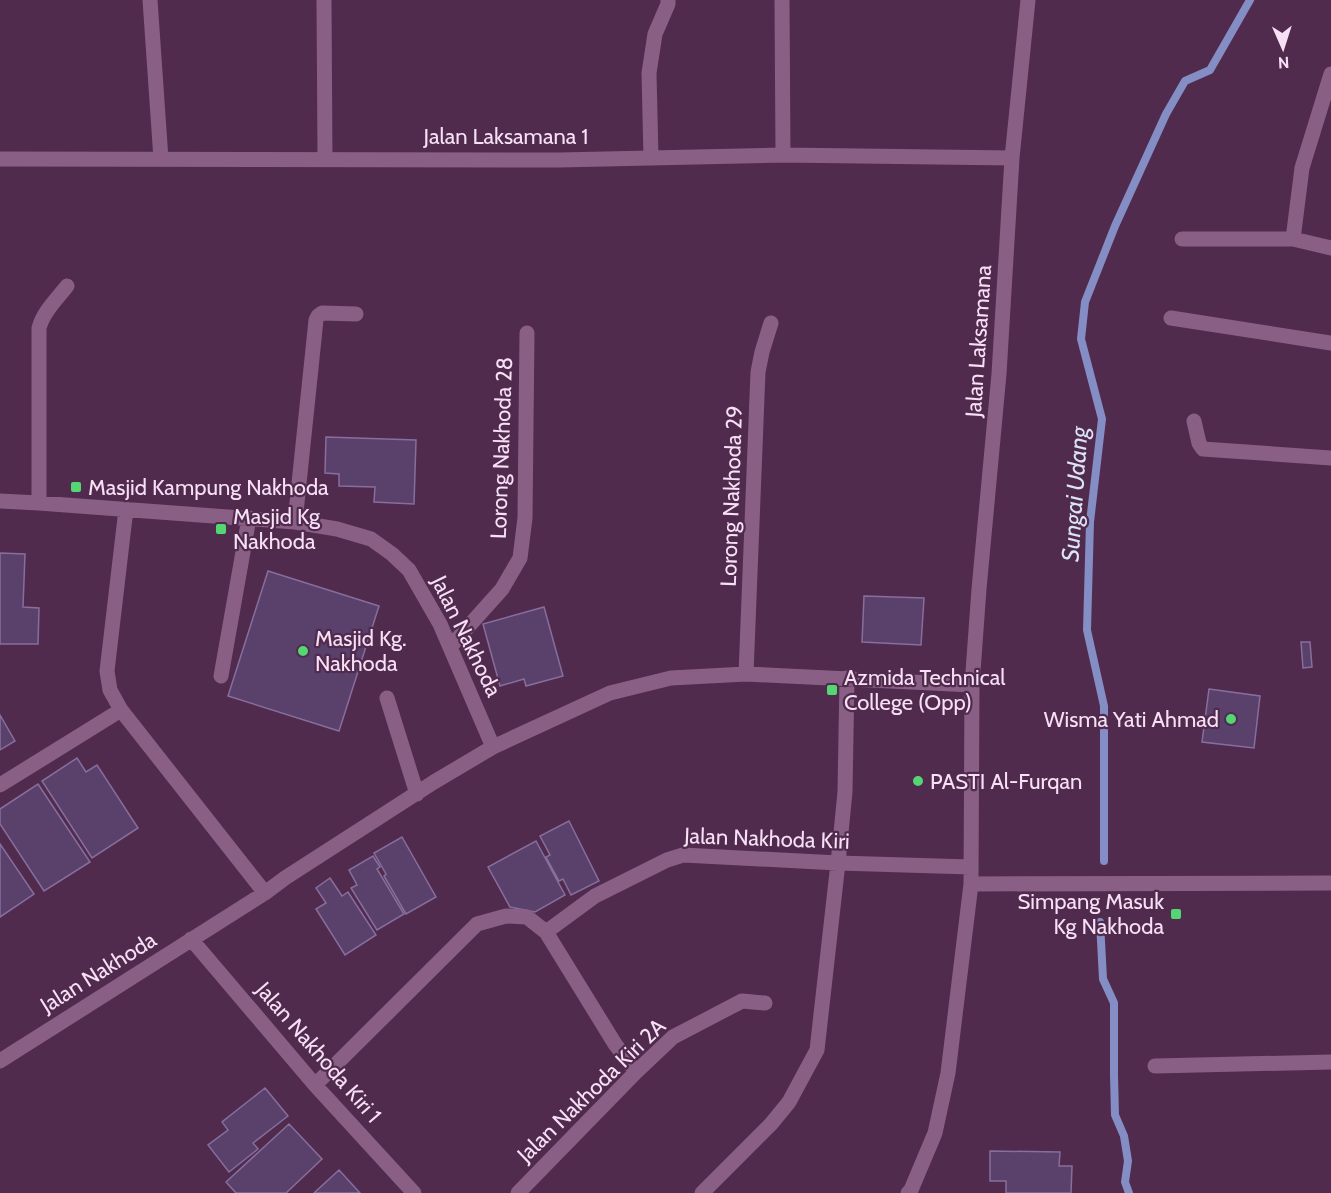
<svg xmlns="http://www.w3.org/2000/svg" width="1331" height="1193" viewBox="0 0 1331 1193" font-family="Cabin,sans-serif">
<rect width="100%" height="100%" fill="#502b4e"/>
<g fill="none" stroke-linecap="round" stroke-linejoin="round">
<path stroke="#848dc4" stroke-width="8" d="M 1104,861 L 1104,706 L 1087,630 L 1090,522 L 1102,419 L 1081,339 L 1085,302 L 1115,226 L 1166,114 L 1185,81 L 1210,70 L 1250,0
M 1100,922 L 1103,979 L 1114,1003 L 1114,1075 L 1115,1115 L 1124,1136 L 1128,1161 L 1125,1182 L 1129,1193"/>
</g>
<path fill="#59416c" stroke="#876e9d" stroke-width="1.5" d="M 326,437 L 416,440 L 414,504 L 374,502 L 375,487 L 339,486 L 339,474 L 325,473 Z
M 0,553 L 25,554 L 23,607 L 39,608 L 38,644 L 0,644 Z
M 268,571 L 379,606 L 339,731 L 228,696 Z
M 864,596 L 924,598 L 921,645 L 862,642 Z
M 544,607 L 563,676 L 526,686 L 524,679 L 500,686 L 483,624 Z
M 1301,642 L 1310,642 L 1312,667 L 1303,668 Z
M 1209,689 L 1260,696 L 1254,748 L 1202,742 Z
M 0,715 L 15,741 L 0,750 Z
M 77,758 L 86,772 L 97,765 L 138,828 L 92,858 L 42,781 Z
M 38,784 L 90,862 L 44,891 L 0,824 L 0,809 Z
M 569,821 L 599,881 L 571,895 L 563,879 L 559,881 L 546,857 L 550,855 L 540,836 Z
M 402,837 L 436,897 L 406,914 L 384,876 L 386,874 L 374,853 Z
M 536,841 L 565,895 L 535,912 L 510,907 L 488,867 Z
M 0,844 L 34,894 L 0,917 Z
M 373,856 L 380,867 L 377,869 L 404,914 L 377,930 L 351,888 L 357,885 L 349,870 Z
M 330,878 L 342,896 L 348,892 L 376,935 L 345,955 L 316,909 L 326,903 L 316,888 Z
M 265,1088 L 288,1116 L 253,1143 L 258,1149 L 229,1172 L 208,1145 L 228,1130 L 222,1122 Z
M 289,1124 L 322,1159 L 286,1193 L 236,1193 L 226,1182 Z
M 990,1151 L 1060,1152 L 1059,1166 L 1072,1166 L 1071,1193 L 1006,1193 L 1006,1181 L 990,1181 Z
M 339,1170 L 360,1193 L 314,1193 Z"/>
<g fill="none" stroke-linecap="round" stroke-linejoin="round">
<path stroke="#895f86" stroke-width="15" d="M 150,0 L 161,159
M 324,0 L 325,159
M 782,0 L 783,155
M 1331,74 L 1302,168 L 1293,239 L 1331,248
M 651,158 L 649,73 L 655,34 L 668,4 L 668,0
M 0,159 L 559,160 L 783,155 L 1012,158
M 1182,239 L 1293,239
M 1171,318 L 1331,343
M 1194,421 L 1199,443 L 1203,449 L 1331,458
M 0,501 L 39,503 L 295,522 L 337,529 L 371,539 L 392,554 L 409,570 L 440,624 L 493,747
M 39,503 L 39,328 C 43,312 57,299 67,286
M 126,509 L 107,671 L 110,690 L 121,710 L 265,893
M 295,522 L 316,320 L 318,316 L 322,313 L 356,314
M 450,647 L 502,589 L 520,558 L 525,518 L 527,333
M 746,674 L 758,372 L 762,352 L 771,323
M 221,676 L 249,518
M 387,698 L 417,794
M 0,785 L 121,710
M 971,884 L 1331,883
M 546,932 L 595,896 L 667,860 L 683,855 L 838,863 L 971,867
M 191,939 L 315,1085 L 414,1193
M 0,1061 L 265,893 L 285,878 L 434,782 L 493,747 L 610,693 L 671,678 L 746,674 L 972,685
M 1155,1066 L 1331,1062
M 315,1085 L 477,924 L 506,916 L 527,917 L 546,932 L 615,1044 L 636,1072
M 518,1193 L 636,1072 L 673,1037 L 742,1001 L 765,1003
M 702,1193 L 771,1124 L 789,1102 L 817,1050 L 838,863 L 845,792 L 847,678
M 908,1193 L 911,1190 L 935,1133 L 948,1073 L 971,884 L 972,685 L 979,589 L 999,374 L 1012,158 L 1028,0"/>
</g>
<g fill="#54d672" stroke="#502b4e" stroke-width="2">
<rect x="70" y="481" width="12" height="12" rx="3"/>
<rect x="215" y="523" width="12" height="12" rx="3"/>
<circle cx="303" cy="651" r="6"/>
<rect x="826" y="684" width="12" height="12" rx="3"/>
<circle cx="1231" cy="719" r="6"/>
<circle cx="918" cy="781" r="6"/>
<rect x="1170" y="908" width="12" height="12" rx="3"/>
</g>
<g text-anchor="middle" stroke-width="4.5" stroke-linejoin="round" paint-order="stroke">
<g font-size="22" fill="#f7e0f5" stroke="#502b4e">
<text x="506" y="144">Jalan Laksamana 1</text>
<text transform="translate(978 341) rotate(-86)" y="8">Jalan Laksamana</text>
<text transform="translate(501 448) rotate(-88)" y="8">Lorong Nakhoda 28</text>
<text transform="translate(731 496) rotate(-88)" y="8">Lorong Nakhoda 29</text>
<text transform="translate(467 636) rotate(64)" y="8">Jalan Nakhoda</text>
<text transform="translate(767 838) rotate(2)" y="8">Jalan Nakhoda Kiri</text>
<text transform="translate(98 972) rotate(-32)" y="8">Jalan Nakhoda</text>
<text transform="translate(319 1052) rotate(49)" y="8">Jalan Nakhoda Kiri 1</text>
<text transform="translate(591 1090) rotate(-44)" y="8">Jalan Nakhoda Kiri 2A</text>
</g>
<g font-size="22" fill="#f7e0f5" stroke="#502b4e" text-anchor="start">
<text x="88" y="495">Masjid Kampung Nakhoda</text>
<text x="233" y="524">Masjid Kg<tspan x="233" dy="25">Nakhoda</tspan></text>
<text x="315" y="646">Masjid Kg.<tspan x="315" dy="25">Nakhoda</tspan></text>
<text x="844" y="685">Azmida Technical<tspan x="844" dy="25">College (Opp)</tspan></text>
<text x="1219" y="727" text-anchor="end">Wisma Yati Ahmad</text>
<text x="930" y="789">PASTI Al-Furqan</text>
<text x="1164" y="909" text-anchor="end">Simpang Masuk<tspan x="1164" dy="25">Kg Nakhoda</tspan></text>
</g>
<g font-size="24" font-style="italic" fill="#dbe3f7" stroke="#502b4e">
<text transform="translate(1075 494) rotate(-86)" y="8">Sungai Udang</text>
</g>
</g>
<g transform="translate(1283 48) rotate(177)" stroke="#502b4e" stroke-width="4.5" paint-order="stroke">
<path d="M0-4.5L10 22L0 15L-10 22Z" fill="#f7e0f5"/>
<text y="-9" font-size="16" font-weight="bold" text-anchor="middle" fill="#f7e0f5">N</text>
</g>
</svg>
